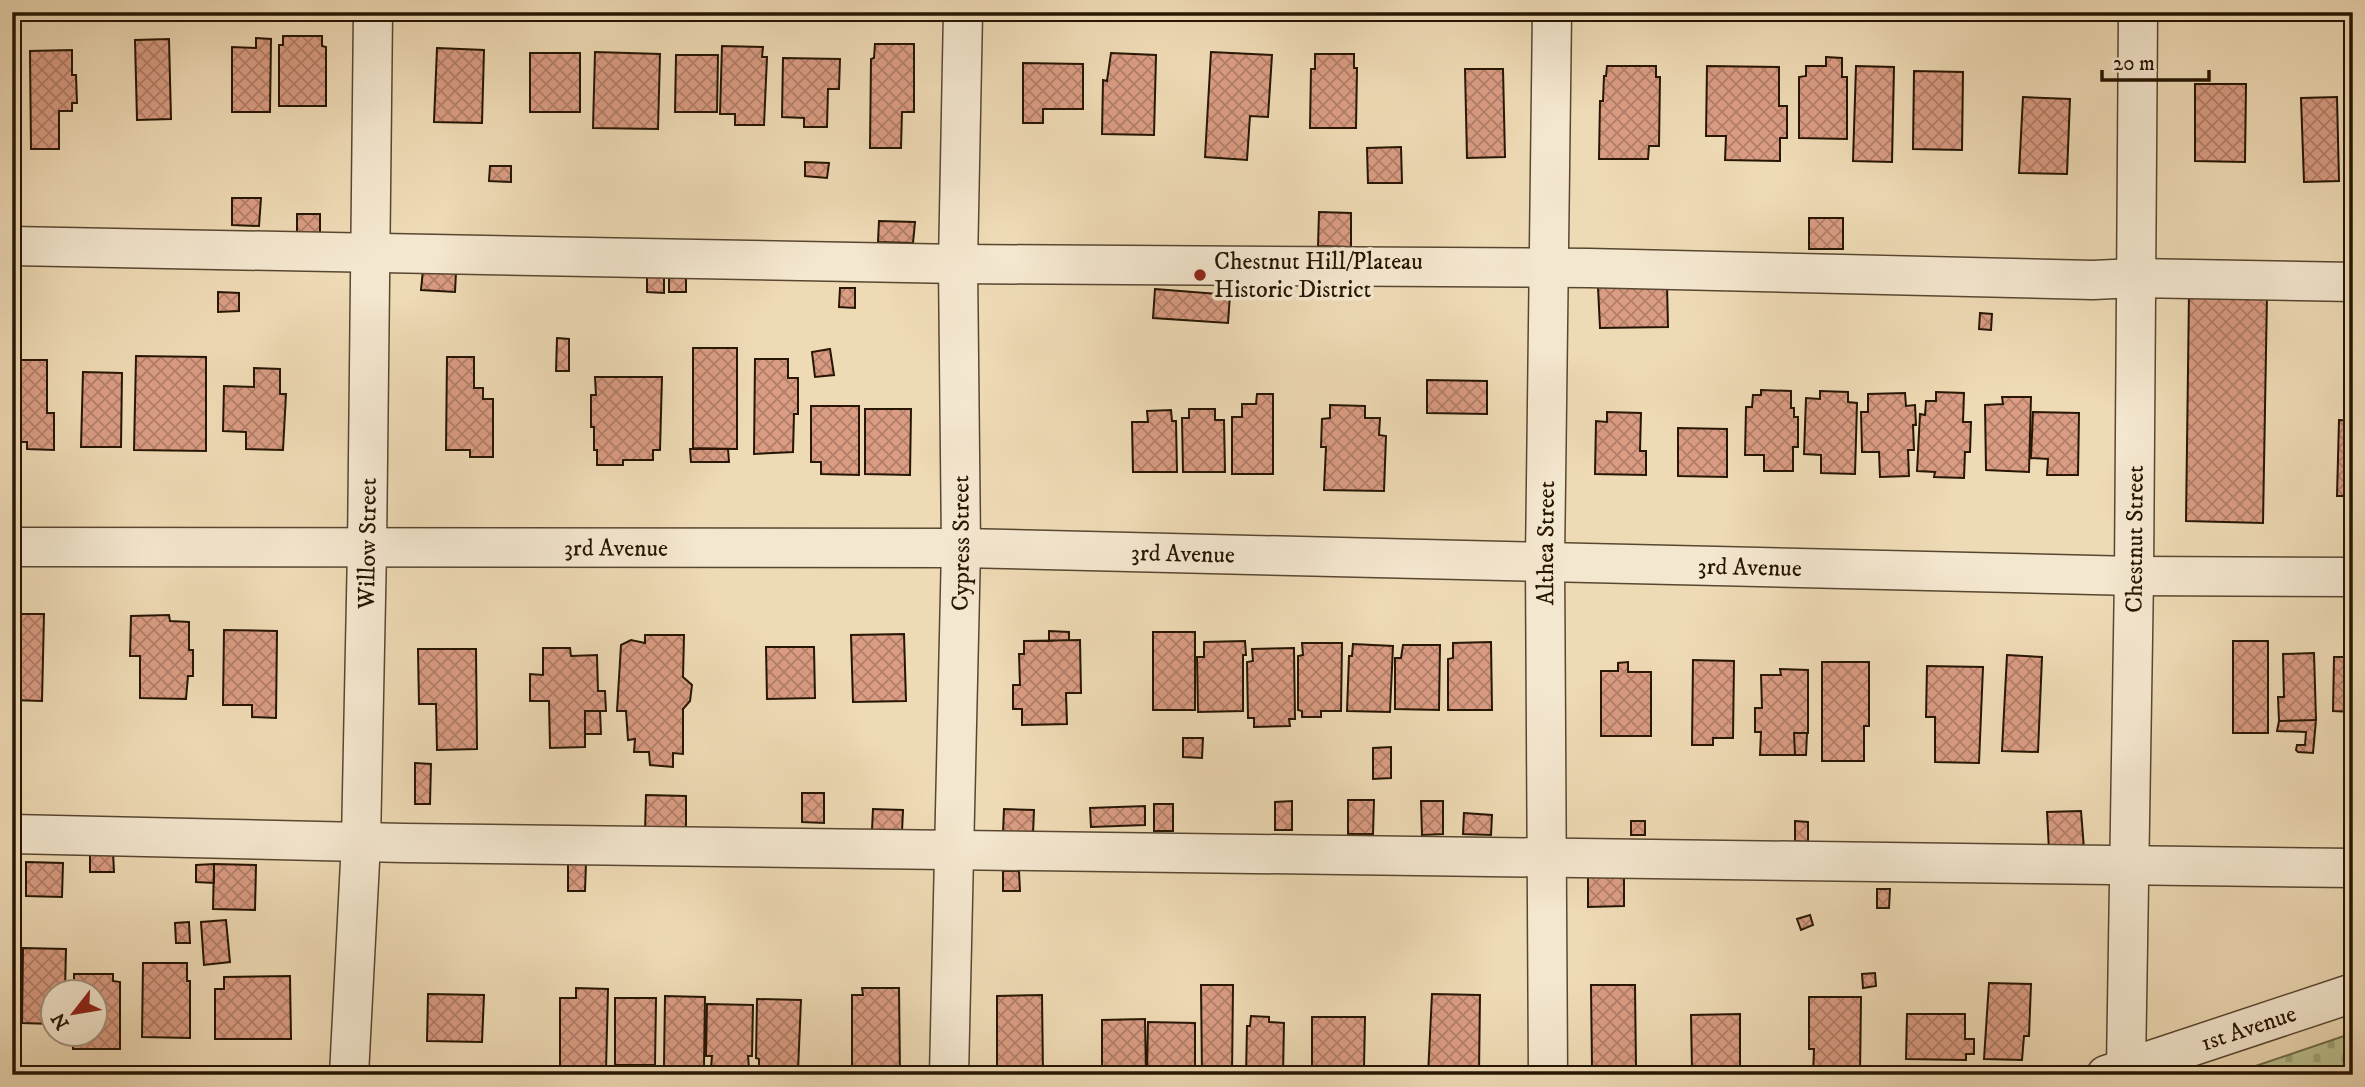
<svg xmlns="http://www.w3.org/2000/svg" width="2365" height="1087" font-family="'IM FELL DW Pica',serif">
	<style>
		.cemetery { fill: url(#cemetery-stones); stroke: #706b48; stroke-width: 2 }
		.building { fill: url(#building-cross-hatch); stroke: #261603; stroke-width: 2 }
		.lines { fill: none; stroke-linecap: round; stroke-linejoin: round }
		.minor-casing { stroke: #584730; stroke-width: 41 }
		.minor { stroke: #f4e7cf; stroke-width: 38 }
		.poi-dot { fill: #8f2418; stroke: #f4e7cf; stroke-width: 2.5 }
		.labels { text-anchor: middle; stroke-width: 7; stroke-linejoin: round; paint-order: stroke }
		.poi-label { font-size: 24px; fill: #261603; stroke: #f4e7cf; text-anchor: start }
		.street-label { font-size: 24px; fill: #261603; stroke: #f4e7cf }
	</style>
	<defs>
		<pattern id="cemetery-stones" width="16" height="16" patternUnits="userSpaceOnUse" patternTransform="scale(1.75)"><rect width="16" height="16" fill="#b9c08d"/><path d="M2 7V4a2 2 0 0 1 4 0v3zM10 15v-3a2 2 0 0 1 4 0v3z" fill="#9fa478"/></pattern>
		<pattern id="building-cross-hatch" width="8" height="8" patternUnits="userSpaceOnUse" patternTransform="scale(1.75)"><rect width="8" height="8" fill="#da9c83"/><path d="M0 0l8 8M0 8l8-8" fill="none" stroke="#b17e69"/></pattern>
	</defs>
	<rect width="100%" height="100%" fill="#eedab5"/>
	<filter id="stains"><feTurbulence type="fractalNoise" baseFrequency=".00286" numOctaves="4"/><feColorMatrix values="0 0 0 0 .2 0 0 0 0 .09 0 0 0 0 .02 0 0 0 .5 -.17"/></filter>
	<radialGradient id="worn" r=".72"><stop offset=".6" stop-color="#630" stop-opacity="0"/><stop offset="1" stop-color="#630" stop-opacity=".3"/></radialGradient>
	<!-- cemetery -->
	<path class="cemetery" d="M2353,1033v42h-124z"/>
	<!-- building -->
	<path class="building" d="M283,36h39v10l4,1v59h-47v-61h4z
		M256,38l15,1 -1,73h-38v-65l24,1z
		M169,39l2,80 -34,1 -2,-80z
		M875,44h39v68h-12l-1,36h-31l1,-89 3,-1z
		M722,46l41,1 -1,10h5l-3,68h-29v-11h-15z
		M437,48l47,2 -2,73 -48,-1z
		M72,50v25h4l1,28h-5v8h-13v38h-28l-1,-98z
		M595,52l65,2 -2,75 -65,-1z
		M1211,52l61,3 -4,62 -18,-1 -3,44 -42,-3z
		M530,53h50v59h-50z
		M1111,53l45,2 -2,80 -52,-1 1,-54 4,1z
		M1315,54h39v14h3l-1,60h-46l1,-59h4z
		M676,55h42l-1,57h-42z
		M1826,57l16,1v19h5v62l-48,-1v-61l7,-1v-10h20z
		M783,58l57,1 -1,30h-11l-1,38h-23v-9l-22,-1z
		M1023,63l60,1v45h-40v14h-20z
		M1607,66h49v11h4l-1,69h-10l-1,13h-49l1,-58h3l1,-25h2z
		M1707,66l72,1v39h8v32h-7v23l-55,-1 1,-24h-20z
		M1856,66l38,1 -2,95 -39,-1z
		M1465,69h38l2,88 -38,1z
		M1914,71l49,1 -1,78 -49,-1z
		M2195,84h51l-1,78 -50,-1z
		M2023,97l47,2 -3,75 -48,-1z
		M2337,97l2,84 -35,1 -3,-84z
		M1401,147l1,36h-34l-1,-35z
		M805,162l24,1 -2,15 -22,-2z
		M490,166h21v16l-22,-1z
		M232,198h29l-2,28 -27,-1z
		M1319,212l32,1v34l-33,-1z
		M297,214h23v20l-23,-1z
		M1809,218h34v31h-34z
		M879,221l36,1 -2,21 -35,-1z
		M423,270l33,2 -1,20 -34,-2z
		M669,272h17v20h-17z
		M647,276h17v17l-17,-1z
		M1667,285l1,42 -68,1 -2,-41z
		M840,288h15v20l-16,-1z
		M1155,289l75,6 -2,28 -75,-5z
		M218,292l21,1v18l-21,1z
		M2189,293l78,1 -4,229 -77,-2z
		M1980,313l12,1 -1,16 -12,-1z
		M557,338l12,1v32h-13z
		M693,348h44v101l-44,-1z
		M830,349l4,26 -19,2 -3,-25z
		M136,356l70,1v94l-72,-1z
		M447,357h27v31h9v11h10v58h-23v-7h-24z
		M755,359h33v19h10v36h-4l-1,38 -39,2z
		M12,360h35v53h7v37l-27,-1v-7h-15z
		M254,368l26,1v25h6l-3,56 -37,-1v-17l-23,-1 1,-45 30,1z
		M83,372l39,1 -1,74h-40z
		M595,377h67l-2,73h-7v10h-30v5h-26v-15h-3v-23h-3v-32h5z
		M1427,380l60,1v33l-60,-1z
		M1761,390l30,1v17h3v9h4v30h-5v24h-29v-16h-19l1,-48h6l1,-12h8z
		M1820,391l28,1v10l9,1 -2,71 -34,-1v-18l-17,-1 2,-56 14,1z
		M1936,392l28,1 -1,29h8l-1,30h-5l-1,26 -30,-1 1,-5 -18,-1 3,-57 5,1 1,-14h10z
		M1905,393l1,13 9,-1 1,20h-3l1,25h-6l1,26 -29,1 -1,-25h-17l-1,-40h7v-18z
		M1257,394h16v80h-41v-57h10v-13h14z
		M2002,397h29l-2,75 -43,-2 -1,-65 18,-1z
		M1330,405l35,1v12h15l-1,17 7,1 -2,55 -60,-1 2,-43h-5l1,-28 8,-1z
		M811,406h48v69l-38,-1v-12h-10z
		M865,409h46l-1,66 -45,-1z
		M1189,409h26v11h9l1,52h-42l-1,-54h7z
		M1171,410l1,11h4l1,51h-44l-1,-50h16l-1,-11z
		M1607,412l34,1 -1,38h6v24l-51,-1 1,-53 11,1z
		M2033,412l46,1 -1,62h-31l1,-16 -17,-1z
		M2339,420l14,1v75h-16z
		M1678,428l49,1v48l-49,-1z
		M690,449h38l1,13h-38z
		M12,610h8v4h24l-2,87 -30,-1z
		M169,615l1,6 19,1v28h4v26h-5l-2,23 -46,-1v-42h-10l1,-40z
		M224,630l53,1 -1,87 -24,-1v-12h-29z
		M1049,631l20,1v8l-20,1z
		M1153,632h42v78h-42z
		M904,634l2,67 -53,1 -2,-67z
		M645,635h39l-1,42 9,8 -2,16 -7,8v45l-10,-1v14l-23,-2 -1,-13h-15l1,-13 -7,1 -2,-29h-9l4,-66 10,-5 14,3z
		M1080,640l1,53h-15l1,31 -45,1v-16h-9v-24h7l-1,-31h5v-13z
		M1245,641l1,14h-3v56l-45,1 -1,-55h7v-15z
		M2233,641h35v92h-35z
		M1491,642l1,68h-44v-51l5,-1v-15z
		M1302,643h40l-1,68h-20v6h-19v-6l-4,-1v-54l5,-1z
		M1353,644l40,2 -3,66 -43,-1 2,-55h3z
		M1403,645h37l-1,65 -44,-1v-51h6z
		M766,647h48l1,51 -48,1z
		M543,648h27l1,8 26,-1 1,36h7l1,20h-21v36l-35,1 -1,-47h-19v-27l13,1z
		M1294,648l1,71h-6l1,7 -36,1v-9h-6l-1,-56 6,-1 -1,-12z
		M418,649h58l1,100 -40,1 -1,-46h-17z
		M2314,653l2,67 -37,1 -1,-24h6l-1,-43z
		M2007,655l35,2 -4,95 -36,-1z
		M2334,657h19v55l-20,-1z
		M1693,660l41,1 -1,77h-20v7h-21z
		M1628,662v10h23v64h-50v-65h17v-8z
		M1822,662h47v64h-5v35h-42z
		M1927,666l56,1 -4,96 -44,-1v-45h-9z
		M1780,669l28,1v63h-14l1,22h-35l1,-23h-6v-24h7l-1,-33h20z
		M585,711h15l1,23h-16z
		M2316,720l-3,33 -15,-1 -2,-2 1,-5h8l1,-13 -29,-1 2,-10z
		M1794,733h13l-1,22h-11z
		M1183,738h20l-1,20 -19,-1z
		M1391,747v31l-18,1v-31z
		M415,763l16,1 -1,40h-15z
		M802,793h22v30l-22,-1z
		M646,795l40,1v36l-41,-1z
		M1348,800h26l-1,34h-25z
		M1292,801v29h-17v-28z
		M1421,801h22v33l-21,1z
		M1154,804h19v27h-19z
		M1145,806v19l-54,2 -1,-19z
		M873,809l30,1 -1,22 -30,-2z
		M1004,809l30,1 -1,24 -30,-1z
		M2081,811l3,38 -35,1 -2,-38z
		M1464,813l28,2 -1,20 -28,-1z
		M1631,821h14v14h-14z
		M1795,821l13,1v20l-13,-1z
		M113,852l1,20h-24v-19z
		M26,862l37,1 -1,34 -36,-1z
		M568,863h18l-1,28h-17z
		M214,864l42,1 -1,45 -42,-1z
		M214,864v19l-18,-1v-17z
		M1003,871h16l1,20h-17z
		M1588,871h36v35l-36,1z
		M1877,889h13l-1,19h-12z
		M1810,915l3,10 -12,5 -4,-11z
		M226,920l4,42 -26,3 -3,-43z
		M189,922l1,21h-14l-1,-20z
		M12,948h6l-2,75h-4z
		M23,948l43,1 -1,43h-13v32l-30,-1z
		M143,963h44v18h3v57l-48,-1z
		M1875,973l1,13 -13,2 -1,-14z
		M74,974h39v7l7,1v67h-47v-15h21v-42h-20z
		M290,976l1,63h-76v-50h9v-12z
		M1989,983l42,1 -2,52h-5l-2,24 -38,-1z
		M1201,985h32l-1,90h-30z
		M1591,985h44l1,83h-44z
		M576,988l32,1 -2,81 -46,-1v-71h16z
		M862,988h37l1,87h-48v-80h11z
		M428,994l56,1 -2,47 -55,-1z
		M1432,994l48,1 -1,79 -51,1z
		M1042,995l1,80h-46v-79z
		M665,996l40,1 -1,69h-40z
		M1809,997h52l-1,78h-47l1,-26h-5z
		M615,998h41l-1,67h-40z
		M757,999l44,1 -3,71 -39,-1v-11l-3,-1z
		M707,1004l46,1 -1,51h-4l1,12 -38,-1 1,-11h-6z
		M1740,1014v61h-42v-4h-6l-1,-56z
		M1907,1014h58v25h9v15h-8v6l-60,-1z
		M1251,1016l18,1v5l15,1 -1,52h-37l1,-49h3z
		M1312,1017h53l-1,50 -52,-1z
		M1145,1019l1,56h-44v-55z
		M1148,1022l47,1v52h-48z"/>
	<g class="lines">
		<!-- minor casing -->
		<g class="minor-casing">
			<g id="minor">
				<path d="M12,246l946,18 631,4 504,12 42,-2 218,4"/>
				<path id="s1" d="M12,547l949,1 1173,28 219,1"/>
				<path d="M12,834l392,9 1949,25"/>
				<path id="s2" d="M2126,1067l8,-491 4,-564"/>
				<path id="s3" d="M349,1075l12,-233 6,-293 6,-537"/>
				<path id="s4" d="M949,1075l12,-527 -3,-284 5,-252"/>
				<path id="s5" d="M1548,1075l-3,-514 7,-549"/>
				<path id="s6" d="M2106,1075l247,-82"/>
			</g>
		</g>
		<!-- minor -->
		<use href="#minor" class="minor"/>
	</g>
	<!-- markers -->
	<circle class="poi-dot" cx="1200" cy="275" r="7"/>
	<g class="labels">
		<!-- poi labels -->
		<g class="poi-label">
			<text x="1214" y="269">Chestnut Hill/Plateau<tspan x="1214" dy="28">Historic District</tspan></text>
		</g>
		<!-- street labels -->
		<g class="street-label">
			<text dy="8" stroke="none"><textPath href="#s2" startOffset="528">Chestnut Street</textPath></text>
			<text dy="8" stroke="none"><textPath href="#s5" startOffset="532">Althea Street</textPath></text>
			<text dy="8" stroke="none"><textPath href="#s3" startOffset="532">Willow Street</textPath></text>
			<text dy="8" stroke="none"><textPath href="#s4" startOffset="532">Cypress Street</textPath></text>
			<text dy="8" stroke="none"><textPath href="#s1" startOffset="604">3rd Avenue</textPath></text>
			<text dy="8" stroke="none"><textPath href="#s1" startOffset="1171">3rd Avenue</textPath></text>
			<text dy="8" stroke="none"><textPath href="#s1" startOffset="1738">3rd Avenue</textPath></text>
			<text dy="8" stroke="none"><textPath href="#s6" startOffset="150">1st Avenue</textPath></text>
		</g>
	</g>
	<!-- margin -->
	<rect width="2365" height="1087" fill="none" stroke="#eedab5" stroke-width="42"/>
	<rect x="14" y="14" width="2337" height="1059" fill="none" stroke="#261603" stroke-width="3.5"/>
	<rect x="21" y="21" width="2323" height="1045" fill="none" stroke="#261603" stroke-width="2"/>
	<!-- north arrow -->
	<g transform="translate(74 1013) rotate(239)"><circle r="33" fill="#f4e7cf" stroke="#a2937d" stroke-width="2"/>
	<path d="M0-5L12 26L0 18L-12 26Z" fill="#8f2418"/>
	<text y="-10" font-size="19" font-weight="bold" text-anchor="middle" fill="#261603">N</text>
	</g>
	<!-- scale -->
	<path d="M2102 70v10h107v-10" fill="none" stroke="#261603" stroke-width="3.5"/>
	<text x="2113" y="70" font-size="21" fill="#261603" stroke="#f4e7cf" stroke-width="5" paint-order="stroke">20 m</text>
	<rect width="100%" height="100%" filter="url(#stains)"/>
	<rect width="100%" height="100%" fill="url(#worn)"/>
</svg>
